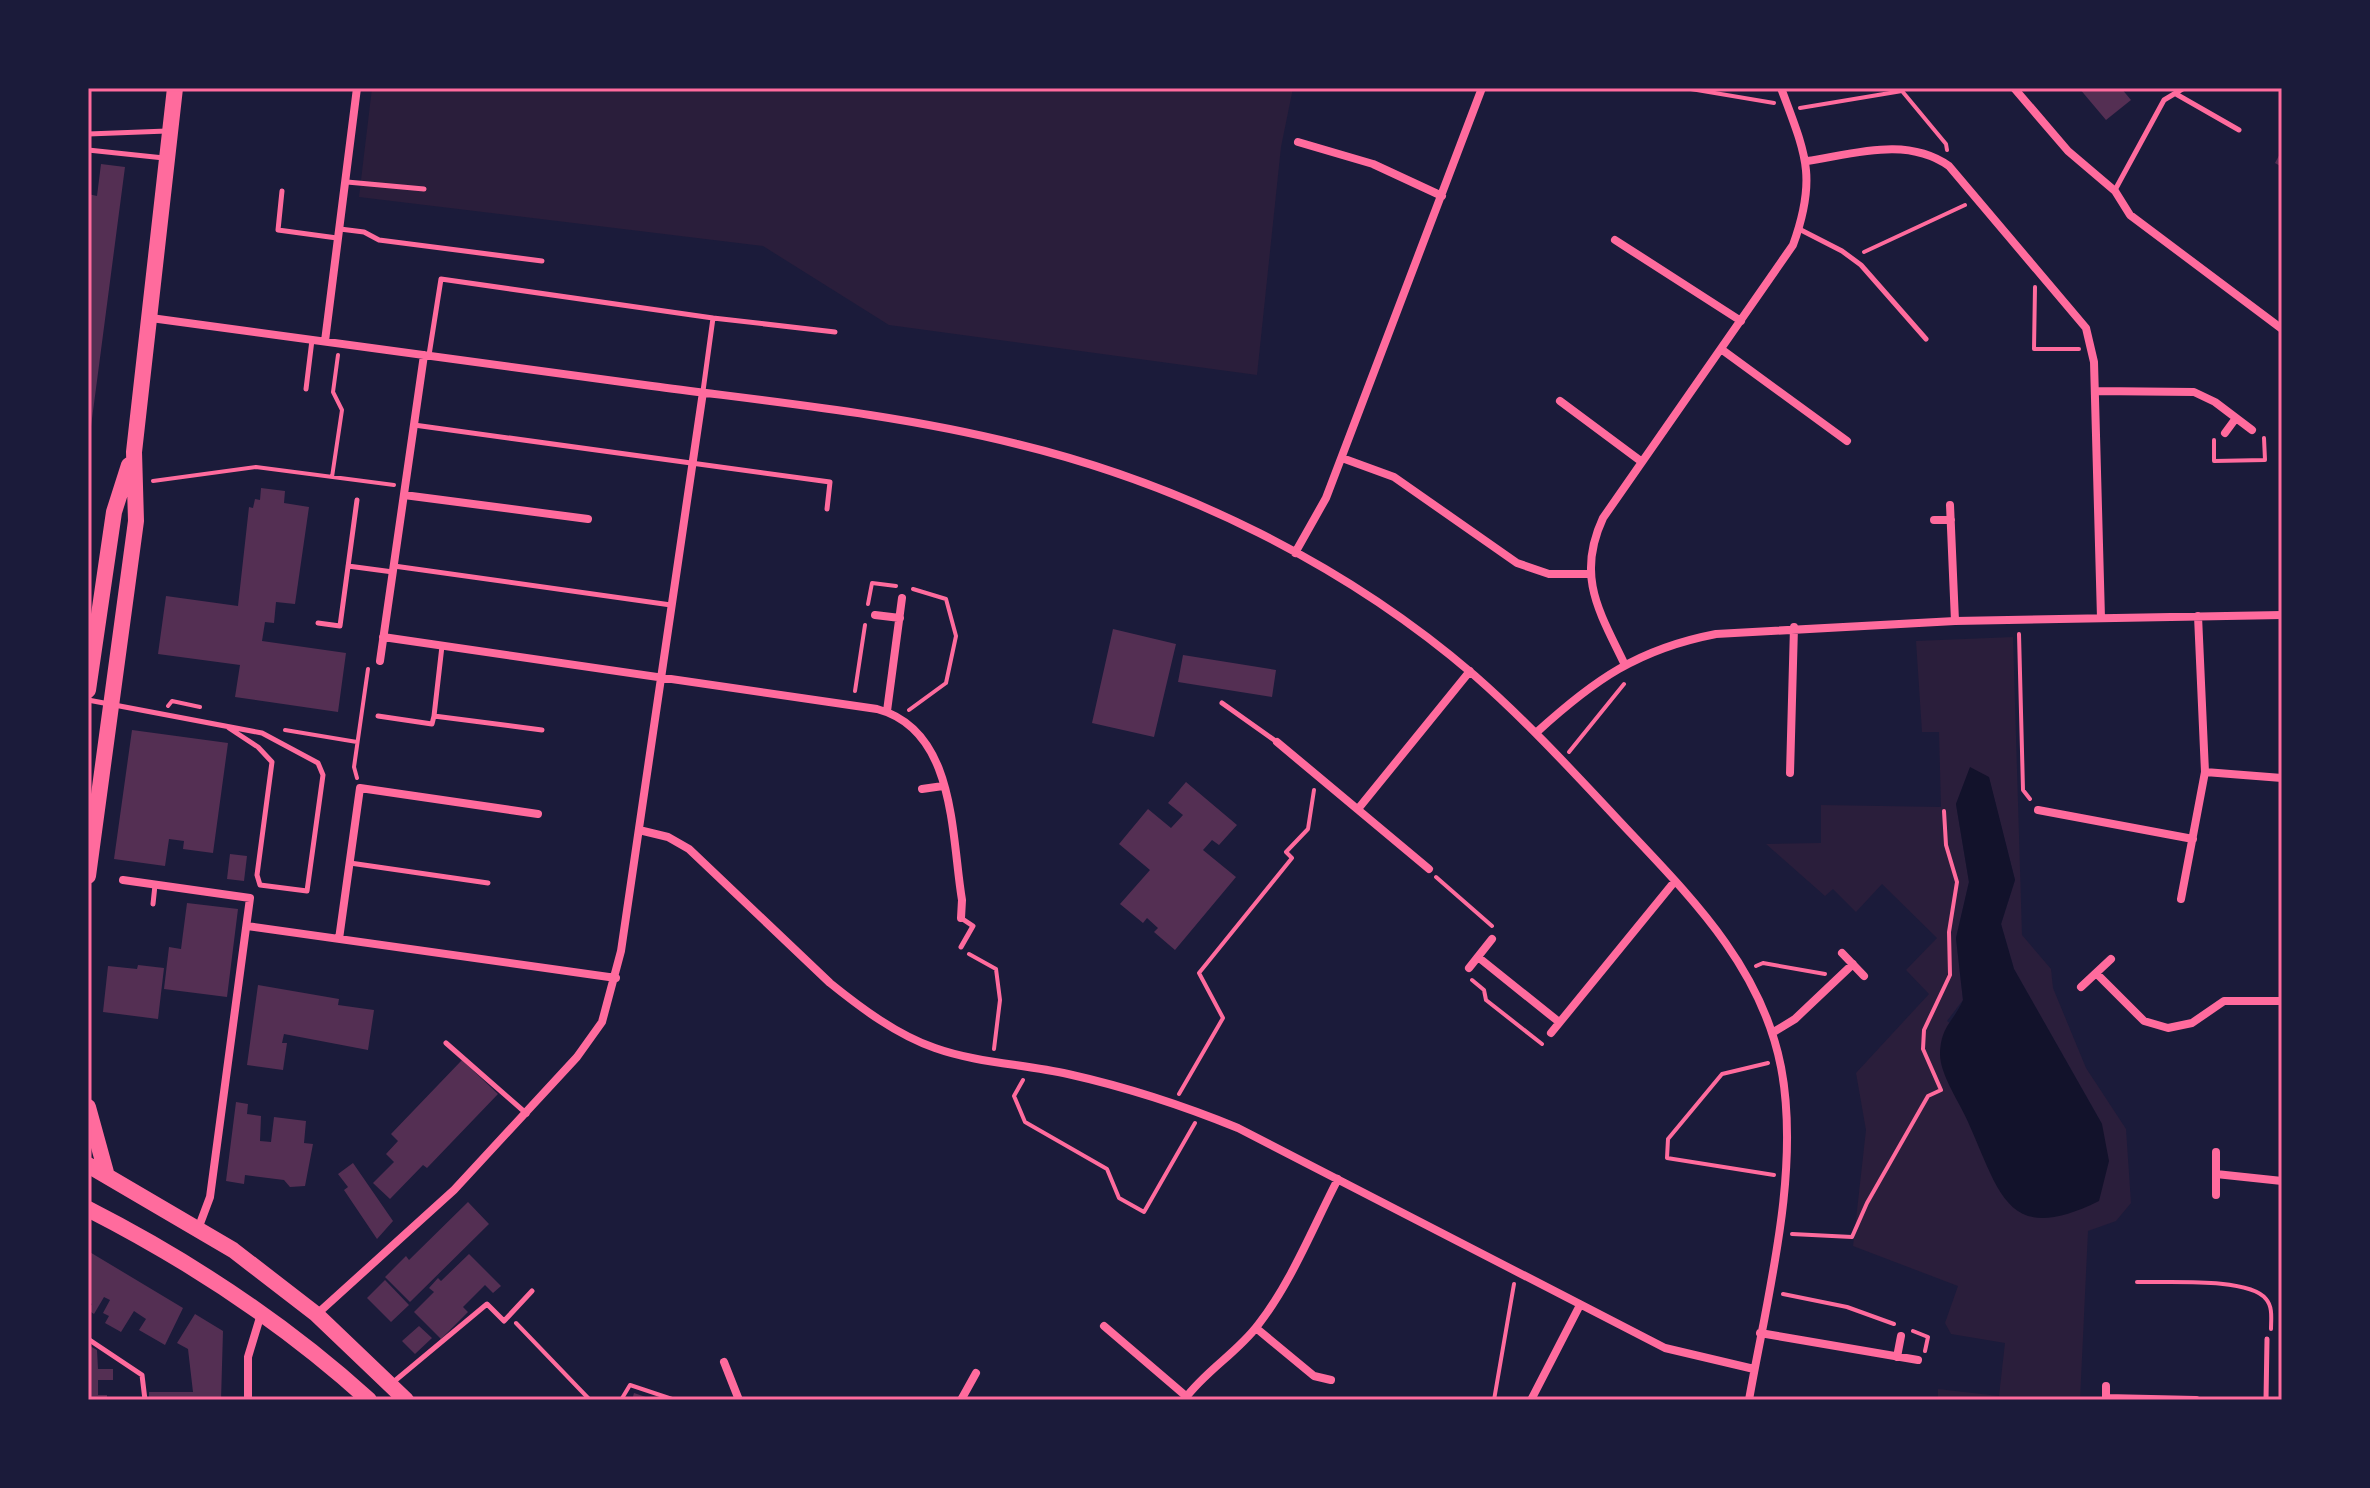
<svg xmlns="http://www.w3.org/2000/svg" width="2370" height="1488" font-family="'Fira Sans',sans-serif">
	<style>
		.green { fill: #2a1e3b; fill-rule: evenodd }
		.water { fill: #12122b }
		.building { fill: #542f53 }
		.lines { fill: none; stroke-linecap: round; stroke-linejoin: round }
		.path { stroke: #ff6b9d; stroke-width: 4 }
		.service { stroke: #ff6b9d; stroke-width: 5 }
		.minor { stroke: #ff6b9d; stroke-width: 8 }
		.primary { stroke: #ff6b9d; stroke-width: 16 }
		.neatline { fill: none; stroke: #ff6b9d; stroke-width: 3 }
	</style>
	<rect width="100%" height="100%" fill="#1b1b3a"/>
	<!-- green -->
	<path class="green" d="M372,88h921l-12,59 -24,228 -368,-50 -126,-79 -404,-49z
		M2013,637l9,298 29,34 2,19 33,80 40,61 5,74 -15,18 -28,10 -8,169h-142v-11l61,7 6,-53 -54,-9 -6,-11 13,-37 -105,-40 13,-116 -10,-57 73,-79 -23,-24 31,-32 -55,-54 -26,28 -23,-23 -8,7 -59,-52 55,-1v-38l120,2 -2,-75h-17l-6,-91zM1970,768l19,10 26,102 -14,44 13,45 88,155 -155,-103 16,-21 -7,-62 13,-56 -13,-78z"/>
	<!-- water -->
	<path class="water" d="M1970,767l19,10 26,103 -14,44 13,45 88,155 7,37 -10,40c-91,45 -98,-5 -131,-79 -8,-19 -28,-47 -28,-68 1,-29 13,-31 23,-54l-7,-62 13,-56 -13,-78z"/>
	<!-- building -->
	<path class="building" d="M2079,88h42l10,12 -25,20z
		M2282,150v17l-7,-4z
		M101,164l24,3 -35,267 -2,-240 9,2z
		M261,488l24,3 -1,12 25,4 -14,97 -19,-2 -2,21 -9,-1 -3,19 84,12 -8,59 -103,-15 5,-32 -82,-11 8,-58 72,10 11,-99 4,1 2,-9 5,1z
		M1113,629l63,15 -22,93 -62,-14z
		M1183,655l93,15 -4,27 -94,-15z
		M132,730l96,13 -15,110 -30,-4 1,-8 -15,-2 -4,27 -51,-7z
		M1186,782l51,43 -18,20 -7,-5 -9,10 33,27 -61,73 -21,-18 4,-4 -11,-10 -4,5 -23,-19 30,-34 -31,-26 29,-35 23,19 12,-13 -15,-12z
		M230,854l17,2 -3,25 -17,-2z
		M187,903l51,6 -11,88 -63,-8 5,-42 12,2z
		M138,965l26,3 -6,51 -55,-7 5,-46 29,3z
		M258,985l81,14 -1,6 36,5 -6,40 -84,-16 -2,9h5l-4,27 -36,-5z
		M462,1060l36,34 -71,74 -4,-3 -33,34 -17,-16 21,-21 -8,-8 12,-13 -7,-7z
		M236,1102l12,2 -1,10 14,2 -1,25 11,1 3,-25 32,4 -2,22 9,1 -8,42 -15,1 -6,-7 -39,-5 -1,9 -18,-3z
		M353,1163l40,58 -16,18 -33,-49 4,-3 -10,-13z
		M468,1202l21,22 -79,78 -25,-25 21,-21 3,4z
		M88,1251l95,57 -18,37 -26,-15 7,-11 -12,-8 -13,21 -16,-9 4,-7 -6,-3 7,-13 -6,-3 -10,17 -6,-4 4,-6 -4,-2z
		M469,1254l32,32 -8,7 -8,-8 -22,22 5,5 -27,27 -27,-27 20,-20 -5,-4 9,-10 3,3z
		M385,1280l24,25 -18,17 -24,-24z
		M195,1314l28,17 -2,69h-72v-8h44l-5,-43 -11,-6z
		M419,1326l13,12 -17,16 -13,-13z
		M88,1345l9,5 1,19h15v11h-15v15h9v5h-19z
		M634,1393l18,6v1h-20z"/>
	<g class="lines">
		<!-- path -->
		<path class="path" d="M1685,88l89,15
			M1800,108l102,-17 44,53 1,6
			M1864,252l101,-47
			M2035,287l-1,62h45
			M2214,440v21l51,-1 -1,-22
			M332,477l10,-67 -9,-18 5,-37
			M153,481l103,-14 138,18
			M868,604l4,-21 24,3
			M2019,634l4,156 7,9
			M855,691l10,-66
			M168,706l4,-5 28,6
			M909,710l37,-27 10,-47 -10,-37 -33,-10
			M285,730l72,12
			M1569,752l55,-68
			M357,778l-3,-11 14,-98
			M1436,877l56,49
			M969,954l27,15 4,31 -6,49
			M1756,966l7,-3 62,11
			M1472,980l12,10 2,10 56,44
			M1768,1063l-46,11 -54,65 -1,19 107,17
			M1023,1080l-9,16 11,26 82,47 12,29 25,14 51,-89
			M1179,1094l44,-76 -24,-45 93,-115 -6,-6 22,-23 6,-39
			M1792,1234l60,3 15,-34 61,-107 13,-6 -18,-41 1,-19 26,-55 -1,-43 8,-50 -11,-37 -2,-34
			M2137,1282c28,1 112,-5 129,17 7,8 5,20 5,30
			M1783,1294l64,13 47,17
			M516,1323l74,77
			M1913,1331l15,6 -3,14
			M621,1400l9,-15 45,15
			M1494,1400l20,-116"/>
		<!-- service -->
		<path class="service" d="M2176,94l63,36
			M88,134l79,-3
			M88,150l76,8
			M347,182l77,7
			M2115,190l49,-90 20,-12
			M282,191l-4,39 59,8
			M340,229l24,3 15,8 163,21
			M1799,229l43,22 19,14 65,74
			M713,318l122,14
			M429,355l12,-76 272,39 -10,73
			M306,389l6,-49
			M414,425l416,57 -3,27
			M348,566l45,6
			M394,566l277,39
			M318,623l22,3 17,-126
			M88,700l174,33 56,30 5,12 -16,116 -47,-6 -3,-10 15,-113 -14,-15 -29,-19
			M1222,703l55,39
			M378,716l54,8 2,-8 108,14
			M434,716l8,-70
			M350,863l138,20
			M153,904l2,-19
			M961,918l12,8 -12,21
			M446,1043l81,71
			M88,1339l54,36 3,25
			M391,1384l96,-80 17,17 28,-30
			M2266,1400l1,-61"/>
		<!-- minor -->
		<path class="minor" d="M2014,88l54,63 47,40 15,24 152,114
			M1298,142l75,22 69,32
			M1807,161c47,-7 100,-25 142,5l137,162 8,34 7,256
			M1615,240l126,81
			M151,318c167,22 334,45 501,68 121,16 245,28 365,58 165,40 328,120 457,231 48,42 91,88 135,135 71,77 151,149 172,257 20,104 -14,230 -32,333
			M325,341l32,-253
			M1721,349l126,92
			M2095,391l99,1 21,10 37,28
			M1560,401l82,61
			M2225,433l11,-15
			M1342,458l52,19 123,86 32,11h41
			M404,495l184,24
			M1950,505l5,116
			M1934,520h17
			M1295,553l31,-55 156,-410
			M875,615l25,3
			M383,637l494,72c79,21 74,125 85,191l-1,18
			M380,661l44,-306
			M1624,663c-25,-52 -48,-87 -21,-145l190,-273c25,-69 12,-92 -12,-157
			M887,711l15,-113
			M1537,732c57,-52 101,-83 179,-98l239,-13 327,-6
			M1277,742l152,127
			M2205,772l77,6
			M1790,773l4,-146
			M922,789l21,-3
			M1358,809l112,-138
			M2038,810l155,29
			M639,830l29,7 21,12 141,134c31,25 67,52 105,65 42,15 89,16 133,26 58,13 114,31 170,54l427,220 89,21
			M123,880l127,18 -40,299 -12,32
			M2181,899l24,-127 -7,-156
			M247,926l369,52
			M339,939l21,-151 178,26
			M1842,953l22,23
			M1478,957l81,65
			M1469,968l23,-29
			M2096,973l48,48 24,7 24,-5 32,-22h58
			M2081,987l30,-28
			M1551,1033l124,-152
			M1772,1033l23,-14 58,-55
			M2216,1152v43
			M2216,1174l66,7
			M317,1314l137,-124 123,-133 25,-35 19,-71 82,-559
			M1104,1326l83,71
			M1256,1328l58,48 17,4
			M1760,1333l158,27
			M1897,1357l4,-21
			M724,1362l15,38
			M2106,1398l90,2
			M248,1400v-43l13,-43
			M961,1400l15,-27
			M1184,1400c21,-29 53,-47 74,-75 33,-42 55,-98 80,-146
			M1531,1400l49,-95
			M2106,1400v-14"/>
		<!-- primary -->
		<path class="primary" d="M88,690l26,-178 15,-47
			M88,876l48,-355 -2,-69 41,-364
			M88,1107l19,69
			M88,1165l145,85 83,64 90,86
			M88,1209c102,52 196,114 281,191"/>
	</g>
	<!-- border -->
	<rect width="2370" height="1488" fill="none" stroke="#1b1b3a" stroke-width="180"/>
	<rect x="90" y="90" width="2190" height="1308" class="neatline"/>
</svg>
